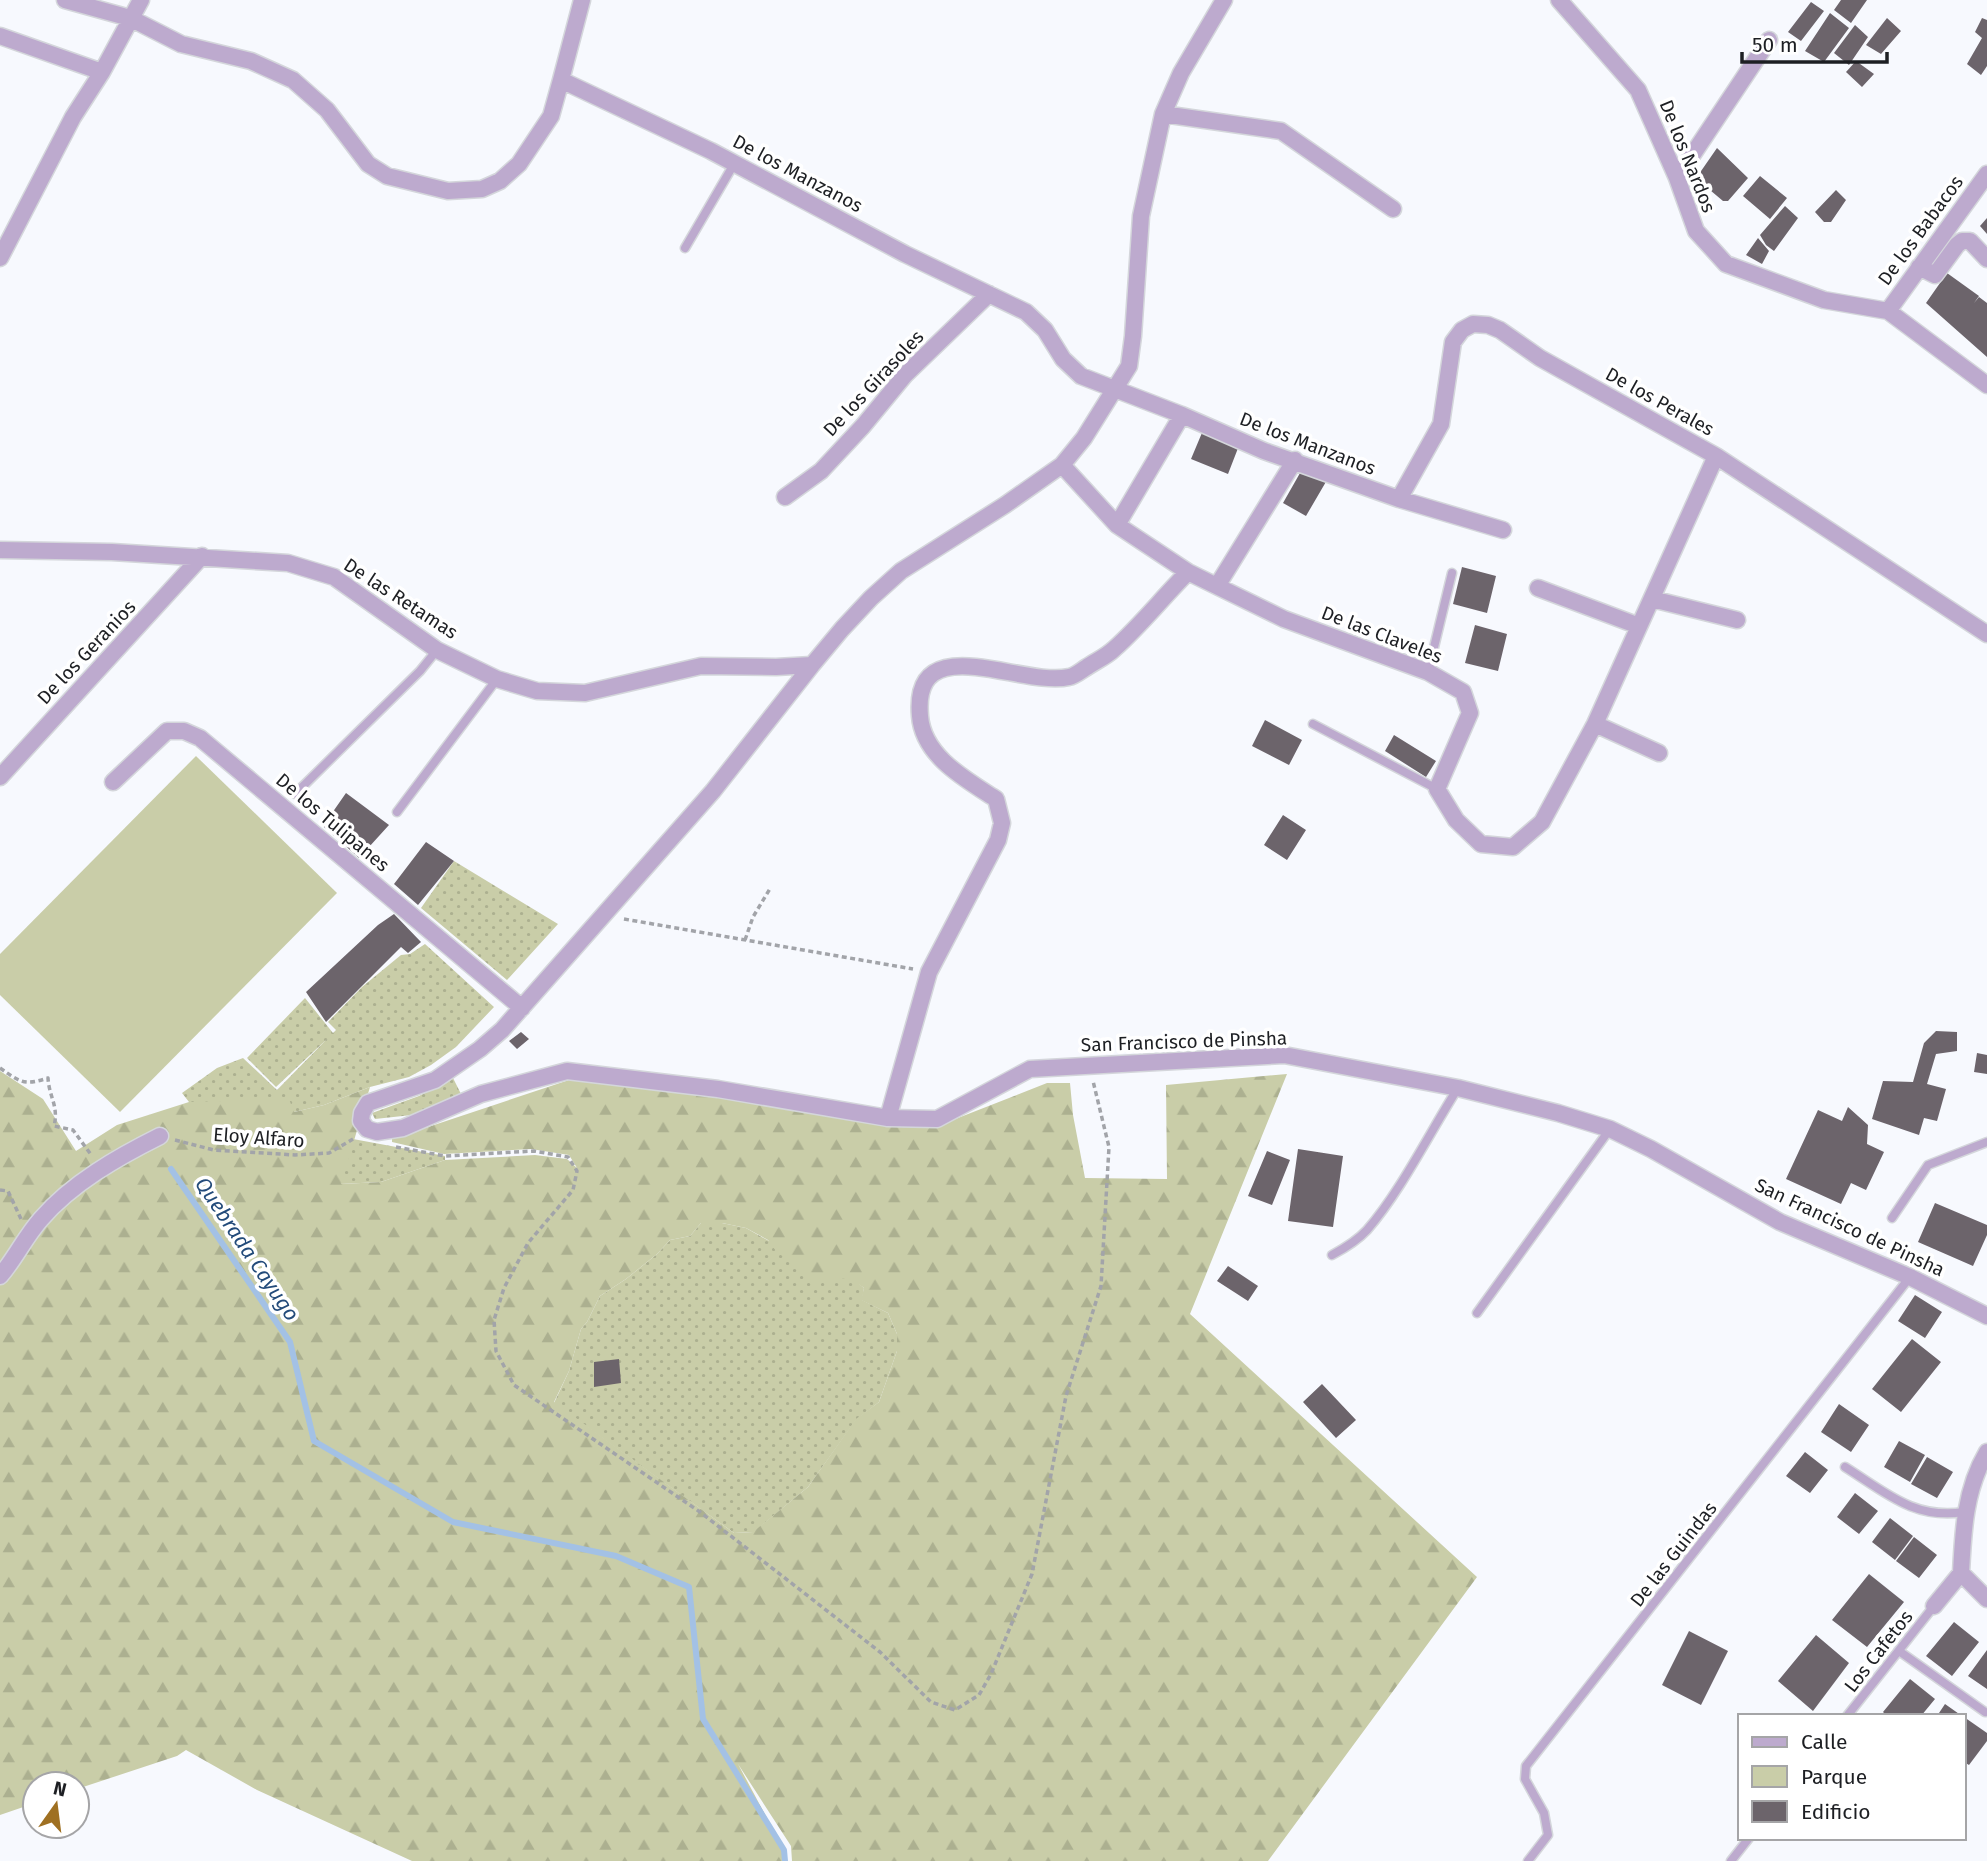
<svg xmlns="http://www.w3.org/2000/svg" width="1987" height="1861" font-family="'Fira Sans',sans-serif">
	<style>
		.green { fill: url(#green-dots) }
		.forest { fill: url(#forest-firs); fill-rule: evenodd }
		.pitch { fill: #c9cda8 }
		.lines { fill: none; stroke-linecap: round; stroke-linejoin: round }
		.stream { stroke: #a3c1e5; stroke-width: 6 }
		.building { fill: #6c646b }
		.lane-casing { stroke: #d4d6db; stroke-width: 11 }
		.street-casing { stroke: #d4d6db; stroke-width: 19 }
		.path { stroke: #a2a4a9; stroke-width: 3.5; stroke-dasharray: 5 3.5; stroke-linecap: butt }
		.lane { stroke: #bdaace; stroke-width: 8 }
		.street { stroke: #bdaace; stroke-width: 16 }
		.labels { text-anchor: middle; stroke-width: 7; stroke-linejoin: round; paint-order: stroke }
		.street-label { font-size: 19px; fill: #1d1f23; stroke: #fff }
		.water-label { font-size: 21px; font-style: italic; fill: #234b7a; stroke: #fff }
	</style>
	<defs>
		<pattern id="green-dots" width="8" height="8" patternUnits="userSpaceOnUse" patternTransform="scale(1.75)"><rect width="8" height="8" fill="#c9cda8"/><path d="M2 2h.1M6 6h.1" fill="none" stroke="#acb090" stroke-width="1.8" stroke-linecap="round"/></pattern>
		<pattern id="forest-firs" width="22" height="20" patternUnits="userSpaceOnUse" patternTransform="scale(1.75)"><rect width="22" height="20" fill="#c9cda8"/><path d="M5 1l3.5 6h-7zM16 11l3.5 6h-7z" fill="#acb090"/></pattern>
	</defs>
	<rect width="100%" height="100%" fill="#f7f9fe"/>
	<!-- green -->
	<path class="green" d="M454,861l104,63 -51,56 -86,-72z
		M425,944l69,63 -38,40 -25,18 -22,12 -39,10 -46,18 -30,7 -47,-10h-58l-7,-9 35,-25 26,-10 34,32 50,-51 -51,48 -29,-29 58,-60 28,35 3,-3 -8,-8 34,-35 39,-32 9,-1z
		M453,1078l10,20 -42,16 -46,5 -3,-6 47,-17z
		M353,1139l92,17v4l-64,22 -41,2z
		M701,1223h21l24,5 87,49 19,1 12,10 -2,12 26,13 9,21v17l-18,51 -23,18 -48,67 -54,45 -20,1 -180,-130 15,-32 12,-42 6,-7 13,-26 26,-17 31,-25 13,-14 20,-4z"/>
	<!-- forest -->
	<path class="forest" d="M0,1071l43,28 33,52 41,-26 72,-23 100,-3 5,13 30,-7 46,-18 -29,97 40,-2 64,-22 90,-5 32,4 10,9 -8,-13 -38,-6 -87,5 -52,-12v-3l177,-59 102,11 269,34 107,-42h23l3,32 12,63 82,1 -1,-94 121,-11 -97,240 287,263 -209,284h-476l-1,-15 -53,-82 46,86 2,11h-374l-155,-71 -71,-40 -9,6 -100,33v-5h-42v19l-35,12zM701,1223h21l24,5 22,12 8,11 43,33c18,-8 30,-8 45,4l-3,12 27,13 9,21v17l-18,51 -23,17 -48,68 -55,45 -19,1 -180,-131 15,-31 12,-42 6,-7 13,-26 26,-17 31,-25 13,-14 20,-4z"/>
	<!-- pitch -->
	<path class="pitch" d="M196,756l141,137 -217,219 -120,-117v-41z"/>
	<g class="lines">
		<!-- stream -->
		<path class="stream" d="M171,1169l119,173 24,99 139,81 163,34 73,31 14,132 81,131 1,11"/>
	</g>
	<!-- building -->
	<path class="building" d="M1841,0h26l-16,23 -17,-13z
		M1811,2l13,9 -23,30 -13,-9z
		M1830,13l19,15 -25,34 -19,-11z
		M1887,18l14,13 -20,23 -15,-9z
		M1982,18l5,2v46l-6,9 -14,-11 15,-26 -7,-6z
		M1855,25l13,12 -19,28 -15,-12z
		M1856,61l18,13 -12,13 -16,-15z
		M1717,148l31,30 -20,23h-5l-19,-16 -5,-11z
		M1760,176l27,22 -17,21 -27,-23z
		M1836,190l10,10 -15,22h-7l-9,-10z
		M1785,206l13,12 -24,33 -8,-6 -6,-10z
		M1987,218v16l-7,-8z
		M1758,238l11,13 -7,13 -16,-9z
		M1947,273l32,23 -5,7 5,-6 8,6v54l-61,-54z
		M1204,428l36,15 -12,31 -37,-15z
		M1304,466l23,14 -21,36 -23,-13z
		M1462,567l34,9 -9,37 -34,-9z
		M1475,625l32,9 -9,37 -33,-8z
		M1265,720l37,20 -13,25 -37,-19z
		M1394,735l42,26 -10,16 -41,-26z
		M346,793l43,32 -30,33 -36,-32z
		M1283,815l23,15 -19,30 -23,-15z
		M426,842l28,19 -36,44 -24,-21z
		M394,914l27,28 -13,11 -7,-6 -75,75 -20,-30 72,-67z
		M1936,1031l21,1v19l-21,3 -9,30 19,5 -9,32 -13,-3 -5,17 -47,-16 11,-38 30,1 11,-39z
		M521,1032l8,7 -12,10 -8,-8z
		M1977,1053l10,2v19l-13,-2z
		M1848,1107l20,18 -1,19 17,8 -18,38 -15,-7 -10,21 -55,-25 32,-69 24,11z
		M1298,1149l45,7 -10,71 -45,-6z
		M1267,1151l23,9 -18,45 -24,-9z
		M1935,1203l52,22v10l-14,31 -55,-24z
		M1228,1266l30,20 -10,15 -31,-20z
		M1915,1295l27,17 -17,26 -27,-17z
		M1912,1339l29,23 -40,50 -29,-23z
		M619,1359l2,24 -27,4v-25z
		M1322,1384l34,36 -20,18 -33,-36z
		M1839,1404l30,21 -18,27 -30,-20z
		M1899,1441l26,14 -15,27 -26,-15z
		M1805,1452l23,18 -18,23 -24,-17z
		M1927,1457l26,15 -16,26 -26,-14z
		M1855,1493l23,18 -19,23 -22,-17z
		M1890,1518l23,18 -18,24 -23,-18z
		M1914,1537l23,18 -18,23 -23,-17z
		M1869,1574l35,28 -37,45 -35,-27z
		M1954,1622l25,20 -27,34 -26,-20z
		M1689,1631l39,20 -27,54 -39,-20z
		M1816,1635l33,28 -36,48 -35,-30z
		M1987,1650v39l-19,-13z
		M1910,1679l25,20 -14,17h-34l-4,-4z
		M1945,1704l17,12h-25z
		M1964,1717l23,16v8l-18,24 -5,-3z"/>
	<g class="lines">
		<!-- lane casing -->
		<g class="lane-casing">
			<path id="lane" d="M685,248l49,-84
				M1428,672l24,-99
				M1313,724l124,65
				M295,794l125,-123 17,-21
				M397,812l100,-133
				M1892,1218l36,-53 59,-23
				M1332,1255c13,-7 25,-14 35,-25 34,-39 63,-98 91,-142
				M1477,1313l133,-184
				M1845,1467c40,25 69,53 119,45
				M1899,1651l86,61
				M1847,1716l87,-110
				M1528,1861l20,-26 -4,-22 -19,-34 1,-13 384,-489
				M1731,1861l18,-23"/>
		</g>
		<!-- street casing -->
		<g class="street-casing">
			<path id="street" d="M65,0l65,18 51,26 70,17 42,19 34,30 41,54 19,12 61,15 34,-2 18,-8 19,-17 32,-48 10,-36 150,71 194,103 121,58 19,18 18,29 18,17 101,39 82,36 135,48 104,31
				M1224,0l-43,73 -18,41 -22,102 -8,120 -4,30 -45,72 -22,27 -57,40 -104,66 -30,27 -29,31 -30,36 -99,126 -211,239 -22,19 -45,31 -67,23 -6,10 -1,8 6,8 10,3 26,-4 78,-34 86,-23 151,18 170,29 49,1 93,-50 254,-14 174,33 100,25 52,16 41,20 129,73 130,55 77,39
				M1559,0l79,90 39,88 19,53 30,33 98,36 64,11 99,74
				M0,36l102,36
				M561,80l21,-80
				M1163,114l118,17 112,78
				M1677,178l92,-138
				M0,258l73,-141 29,-45 39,-72
				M1919,267l16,8 22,-30 5,-4h8l17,18
				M1888,311l99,-137
				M1062,465l55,60 71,47 96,47 144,53 35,20 7,21 -33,76 19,31 25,24 32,3 29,-25 53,-98 121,-268
				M785,497l36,-26 42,-45 42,-51 84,-81
				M1399,499l42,-75 12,-82 9,-12 11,-6 15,1 12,5 40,28 176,98 271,178
				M1117,525l65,-110
				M0,550l112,2 176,11 46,14 103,73 60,29 40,12 48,2 116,-27 75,1 36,-2
				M1217,586l78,-126
				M1538,588l101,38
				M1652,599l85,21
				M1595,724l64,29
				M0,777l202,-221
				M113,782l54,-51h17l16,7 322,270
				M888,1118l41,-146 69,-132 4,-17 -6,-24c-31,-20 -73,-43 -76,-83 -8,-90 102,-28 149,-39 6,-1 13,-7 18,-10 9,-6 20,-11 27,-18 26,-23 49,-52 74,-77
				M0,1276c15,-17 25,-39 41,-57 31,-36 77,-62 119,-83
				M1987,1452c-22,37 -24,79 -26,121l26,26
				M1934,1606l27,-33"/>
		</g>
		<!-- path -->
		<path class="path" d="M624,919l289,50
			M745,940l8,-23 18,-30
			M0,1068c20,14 24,18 48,10 1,19 11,28 6,48l19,4 19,26
			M175,1140l39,10 81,5 34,-2 24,-14
			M396,1147l49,9 89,-5 34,6 9,14 -4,19 -45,53 -24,45 -10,32 2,31 18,34 186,127 180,140 51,50 24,8 24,-15 12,-21 41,-100 34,-178 35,-110 8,-139 -16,-66
			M0,1190l8,1 13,28"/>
		<!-- lane -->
		<use href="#lane" class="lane"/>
		<!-- street -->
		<use href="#street" class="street"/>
	</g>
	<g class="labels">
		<!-- street labels -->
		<g class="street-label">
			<text transform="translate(1688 156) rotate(68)" y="7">De los Nardos</text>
			<text transform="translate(798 173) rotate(28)" y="7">De los Manzanos</text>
			<text transform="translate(1920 230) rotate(-54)" y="7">De los Babacos</text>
			<text transform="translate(873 383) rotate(-47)" y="7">De los Girasoles</text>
			<text transform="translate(1660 401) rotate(29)" y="7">De los Perales</text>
			<text transform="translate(1308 443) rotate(21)" y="7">De los Manzanos</text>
			<text transform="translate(401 598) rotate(33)" y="7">De las Retamas</text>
			<text transform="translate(1382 634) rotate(21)" y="7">De las Claveles</text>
			<text transform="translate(86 652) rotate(-47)" y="7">De los Geranios</text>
			<text transform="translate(333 822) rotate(40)" y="7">De los Tulipanes</text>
			<text transform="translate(1184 1041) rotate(-2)" y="7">San Francisco de Pinsha</text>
			<text transform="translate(259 1137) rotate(4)" y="7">Eloy Alfaro</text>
			<text transform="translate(1850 1227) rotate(25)" y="7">San Francisco de Pinsha</text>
			<text transform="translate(1673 1554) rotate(-52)" y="7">De las Guindas</text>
			<text transform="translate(1878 1651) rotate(-52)" y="7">Los Cafetos</text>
		</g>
		<!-- water labels -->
		<g class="water-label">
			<text transform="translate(247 1249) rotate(56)" y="7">Quebrada Cayugo</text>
		</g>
	</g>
	<!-- legend -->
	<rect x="1738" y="1714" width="228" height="126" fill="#ffffff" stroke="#a5a5a7" stroke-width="2"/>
	<rect x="1752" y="1737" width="35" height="10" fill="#bdaace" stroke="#a5a5a7" stroke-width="2"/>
	<text x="1801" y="1749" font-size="21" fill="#1d1f23">Calle</text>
	<rect x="1752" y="1766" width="35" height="21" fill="#c9cda8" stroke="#a5a5a7" stroke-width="2"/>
	<text x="1801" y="1784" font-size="21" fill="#1d1f23">Parque</text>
	<rect x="1752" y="1801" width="35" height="21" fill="#6c646b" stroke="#a5a5a7" stroke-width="2"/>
	<text x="1801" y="1819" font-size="21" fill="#1d1f23">Edificio</text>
	<!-- north arrow -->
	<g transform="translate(56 1805) rotate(14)"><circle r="33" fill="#ffffff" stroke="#a5a5a7" stroke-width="2"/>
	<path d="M0-5L12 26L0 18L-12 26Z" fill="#9f7022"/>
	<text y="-10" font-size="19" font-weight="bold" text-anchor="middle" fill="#1d1f23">N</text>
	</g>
	<!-- scale -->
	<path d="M1742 52v10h145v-10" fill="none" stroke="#1d1f23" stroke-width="3.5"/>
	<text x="1752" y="52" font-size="21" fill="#1d1f23" stroke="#ffffff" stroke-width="5" paint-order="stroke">50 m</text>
</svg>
